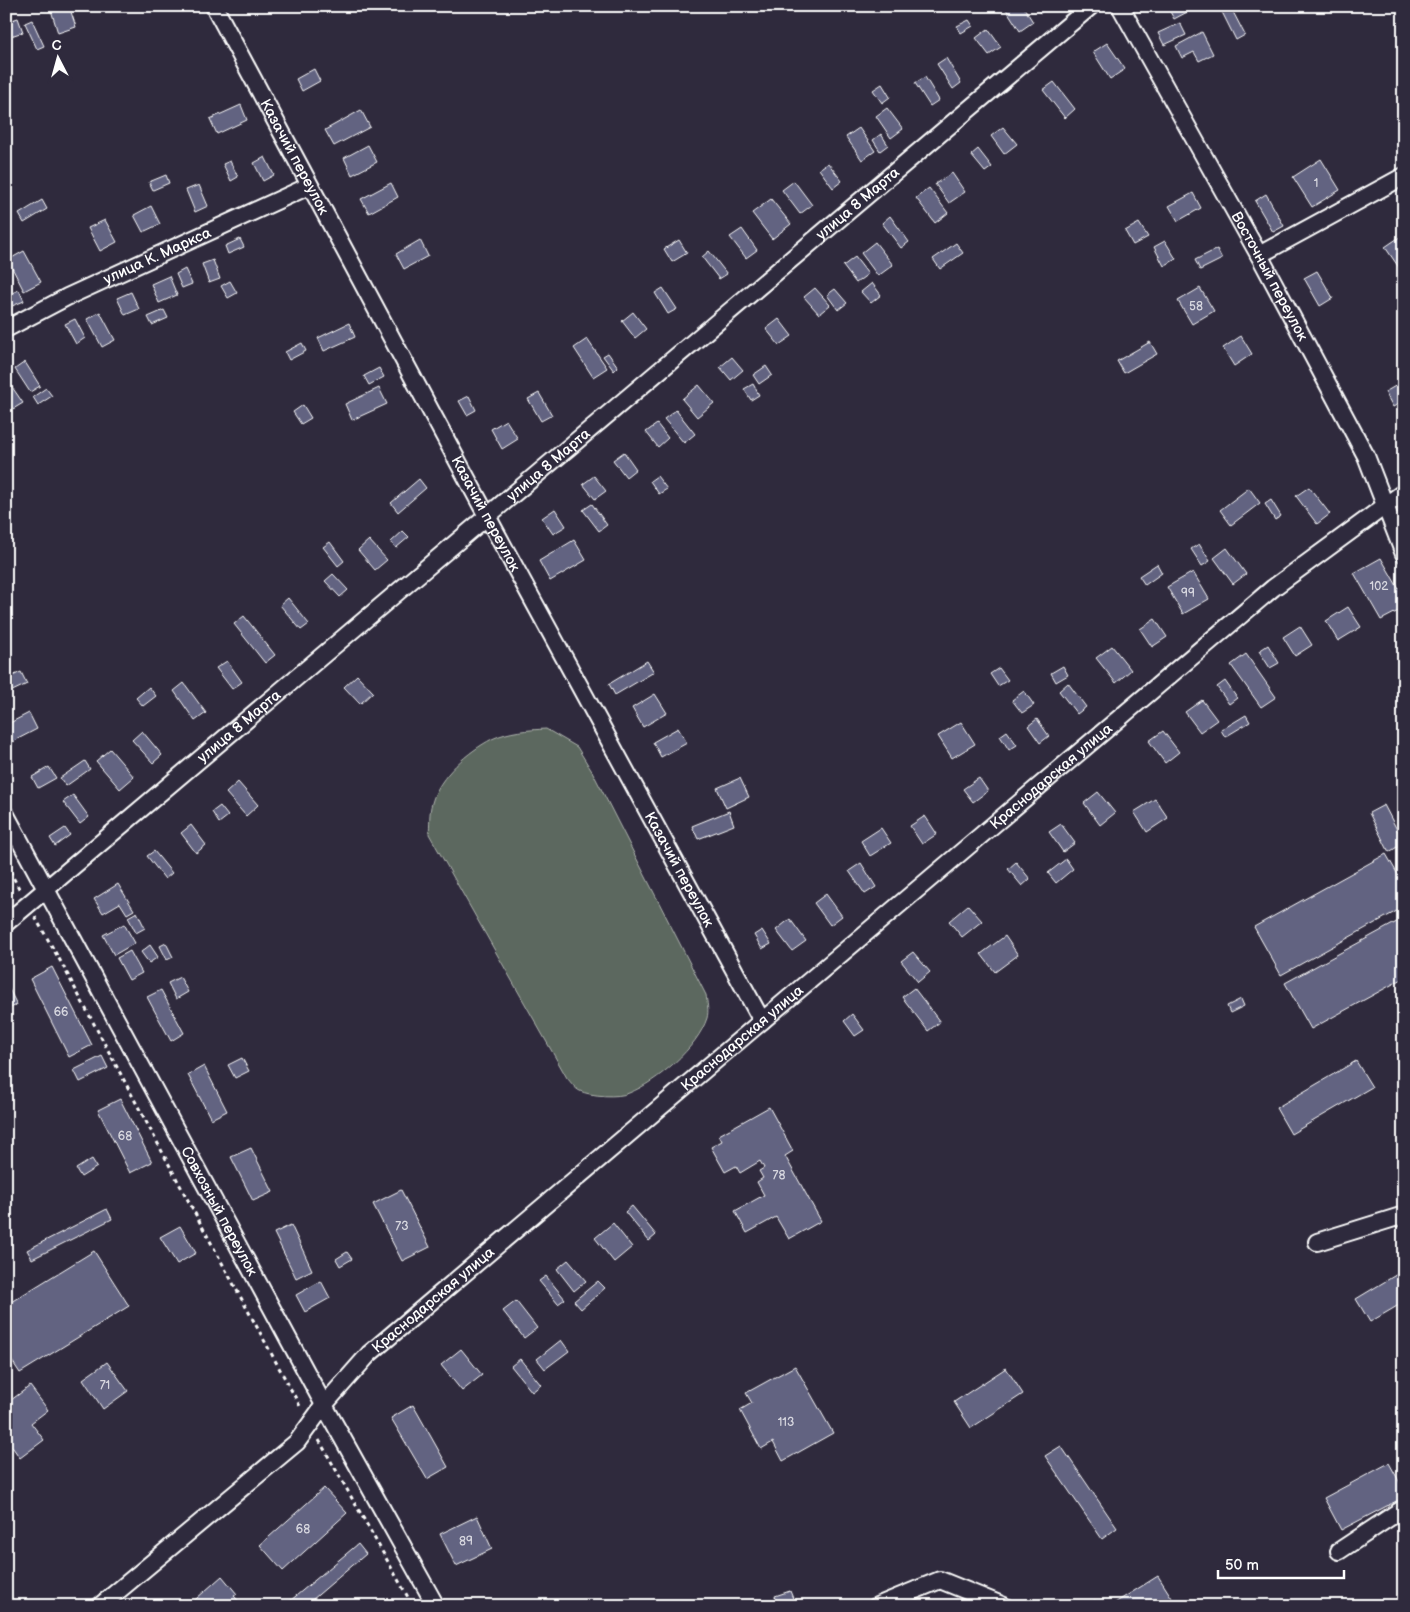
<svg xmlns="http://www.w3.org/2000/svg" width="1410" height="1612" font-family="'Balsamiq Sans',sans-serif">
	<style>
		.green { fill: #5c685e; stroke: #aeb4ae }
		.building { fill: #626381; stroke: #fff }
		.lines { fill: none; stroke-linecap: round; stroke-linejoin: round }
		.minor-casing { stroke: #fff; stroke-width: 20 }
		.path { stroke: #fff; stroke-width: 3; stroke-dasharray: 4 4; stroke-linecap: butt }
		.minor { stroke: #2f2a3d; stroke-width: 16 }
		.labels { text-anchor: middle; stroke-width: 4; stroke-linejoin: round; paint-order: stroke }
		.number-label { font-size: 12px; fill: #d8d8e0 }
		.street-label { font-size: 15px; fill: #fff; stroke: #2f2a3d }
	</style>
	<rect width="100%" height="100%" fill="#2f2a3d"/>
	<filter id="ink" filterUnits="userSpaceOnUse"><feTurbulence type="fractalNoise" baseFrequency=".02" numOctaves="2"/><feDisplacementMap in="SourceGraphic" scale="10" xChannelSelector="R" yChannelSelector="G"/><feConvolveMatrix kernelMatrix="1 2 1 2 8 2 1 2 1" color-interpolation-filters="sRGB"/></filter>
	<g filter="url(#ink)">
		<!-- green -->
		<path class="green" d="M546,729l31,18 16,26 113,222c1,7 3,16 1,23 -9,29 -50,64 -78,75 -10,5 -39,3 -49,-2 -5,-2 -9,-9 -13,-13l-138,-244c1,-10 0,-22 3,-31 7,-27 37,-52 60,-64 17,-8 36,-9 54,-10z"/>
		<!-- building -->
		<path class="building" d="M62,6h7l7,21 -18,6 -7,-23z
			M1004,6h19l10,16 -13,9z
			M1036,6h15l-11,7z
			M1167,6h21l3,4 -17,9z
			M1219,6h11l15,29 -9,5z
			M18,18l5,14 -12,4 -5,-14z
			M32,20l12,26 -7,3 -12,-26z
			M969,20l4,6 -12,7 -4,-7z
			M1180,23l6,12 -22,10 -6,-12z
			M988,29l13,18 -12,8 -13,-17z
			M1202,32l11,22 -14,7 -5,-9 -12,6 -6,-12z
			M1107,43l18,26 -15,10 -17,-27z
			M946,58l15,25 -8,6 -16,-25z
			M314,69l6,12 -18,10 -6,-12z
			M925,77l14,23 -9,6 -15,-23z
			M1054,82l21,27 -10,9 -22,-28z
			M882,84l8,13 -8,6 -9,-13z
			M241,105l6,15 -30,14 -7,-15z
			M887,108l16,21 -12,9 -15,-22z
			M361,110l9,17 -36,19 -9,-16z
			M1003,127l14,17 -13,10 -13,-18z
			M859,128l16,23 -13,9 -16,-23z
			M881,134l7,11 -8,6 -7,-11z
			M368,145l9,17 -25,13 -8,-17z
			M978,149l14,18 -7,5 -14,-17z
			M265,157l9,18 -11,6 -9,-18z
			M1321,159l19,31 -28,17 -19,-30z
			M230,161l8,16 -7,4 -8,-17z
			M828,163l14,18 -9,7 -14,-19z
			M952,173l13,19 -16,11 -14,-19z
			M166,175l3,8 -16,7 -4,-8z
			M794,181l18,24 -12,9 -18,-24z
			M391,183l7,14 -29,16 -8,-14z
			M199,185l9,21 -13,6 -9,-22z
			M929,188l19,25 -13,10 -19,-25z
			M1193,193l8,15 -23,13 -9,-15z
			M1266,194l18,32 -11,6 -18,-31z
			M771,199l20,25 -19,15 -20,-26z
			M42,200l5,9 -23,14 -5,-9z
			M151,206l9,18 -17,8 -9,-17z
			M890,216l19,26 -8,6 -19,-25z
			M105,220l12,22 -17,9 -12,-23z
			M1139,223l9,14 -15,8 -8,-14z
			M742,229l15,21 -11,8 -16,-21z
			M1404,234v32l-4,3 -15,-22z
			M240,239l4,8 -16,7 -3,-8z
			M420,240l8,16 -24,13 -8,-15z
			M679,240l8,13 -15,9 -8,-13z
			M1165,241l11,18 -12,7 -10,-19z
			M875,242l18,23 -15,11 -17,-23z
			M956,243l7,10 -23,16 -7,-10z
			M1217,249l5,10 -22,11 -5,-10z
			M24,251l17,31 -17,9 -16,-31z
			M709,251l18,23 -8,5 -17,-22z
			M855,257l13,17 -12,9 -13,-17z
			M213,260l7,19 -11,4 -7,-19z
			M185,269l7,15 -10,4 -6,-14z
			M1317,271l16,27 -13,8 -16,-28z
			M169,276l8,19 -18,8 -8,-19z
			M230,281l7,12 -9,5 -7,-12z
			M872,283l9,12 -10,8 -10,-11z
			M663,288l14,21 -9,5 -13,-21z
			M815,288l15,17 -11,9 -15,-17z
			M1200,288l14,23 -22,13 -14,-23z
			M835,289l12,14 -9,7 -11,-15z
			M19,290l5,11 -12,5 -5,-11z
			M131,292l8,17 -14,6 -8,-17z
			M164,310l4,8 -16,7 -4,-8z
			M100,312l15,28 -13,7 -15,-28z
			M633,312l13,17 -11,9 -13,-17z
			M75,319l10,19 -9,6 -11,-20z
			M779,319l13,17 -13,9 -13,-16z
			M349,323l6,14 -31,14 -6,-13z
			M1241,336l11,18 -18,12 -11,-18z
			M587,339l20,29 -14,9 -19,-29z
			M1150,342l7,12 -33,19 -7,-12z
			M302,343l4,8 -17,9 -4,-8z
			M608,353l10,14 -4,4 -11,-15z
			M732,357l11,13 -12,10 -11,-13z
			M25,362l15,24 -10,6 -15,-23z
			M766,366l6,9 -13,9 -6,-9z
			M379,368l5,9 -15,8 -5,-9z
			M1404,381v20l-11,6 -8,-15z
			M753,384l6,11 -8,5 -7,-11z
			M699,385l15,18 -17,14 -15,-18z
			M12,387l11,16 -10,6 -7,-11v-7z
			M46,388l6,8 -14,9 -5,-8z
			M379,388l8,16 -35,16 -7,-16z
			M539,393l13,22 -11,6 -13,-22z
			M469,396l7,14 -9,5 -8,-14z
			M303,405l8,13 -10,6 -8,-12z
			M676,410l19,24 -11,9 -20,-24z
			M506,420l12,19 -16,10 -11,-20z
			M657,424l11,14 -10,9 -12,-15z
			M624,452l12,17 -10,8 -13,-17z
			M594,476l12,15 -11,8 -12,-15z
			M657,476l10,13 -8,5 -9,-13z
			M419,479l7,9 -28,24 -7,-9z
			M1309,487l21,27 -13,10 -21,-28z
			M1249,488l11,15 -29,22 -11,-15z
			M1271,500l10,16 -6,4 -10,-16z
			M592,504l15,21 -8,6 -16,-21z
			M555,509l11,17 -13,8 -11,-16z
			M403,531l6,6 -13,11 -5,-6z
			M369,540l18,20 -12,10 -17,-20z
			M574,540l12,20 -36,21 -11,-20z
			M330,542l14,19 -6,5 -15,-19z
			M1199,544l11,17 -8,5 -11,-17z
			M1227,548l19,26 -13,10 -19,-26z
			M1381,558l23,40v10l-23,12 -27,-47z
			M1157,564l5,9 -17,12 -6,-9z
			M1193,572l16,27 -26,15 -16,-27z
			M333,574l15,16 -8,7 -15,-16z
			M288,598l21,26 -8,6 -21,-25z
			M1348,607l13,20 -23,14 -12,-20z
			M244,616l31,39 -10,8 -31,-39z
			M1155,619l12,18 -15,10 -12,-18z
			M1300,626l12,19 -17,11 -12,-19z
			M1268,645l11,18 -9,5 -11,-17z
			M1112,646l19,24 -15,13 -20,-25z
			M1246,654l30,43 -15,10 -30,-42z
			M227,661l15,21 -10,7 -16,-21z
			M647,661l7,11 -39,23 -6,-11z
			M1063,666l5,9 -12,7 -5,-9z
			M999,668l9,12 -10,6 -8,-12z
			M21,672l6,12 -21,10v-15z
			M357,675l16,17 -13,12 -16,-17z
			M1225,681l12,17 -8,6 -12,-17z
			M184,683l22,30 -11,8 -21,-30z
			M1068,683l18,24 -9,7 -18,-23z
			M149,687l7,9 -13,10 -7,-8z
			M1024,691l10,14 -12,8 -10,-13z
			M655,694l12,19 -24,14 -11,-19z
			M1202,700l15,20 -17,12 -15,-20z
			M29,713l8,16 -27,14 -4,-6v-12z
			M1246,715l4,7 -25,15 -4,-7z
			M1037,719l12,17 -9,7 -12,-17z
			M961,722l14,22 -23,14 -14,-22z
			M678,728l9,15 -26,14 -8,-15z
			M142,731l20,24 -9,8 -21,-23z
			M1007,731l10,14 -8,5 -9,-14z
			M1163,731l16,21 -14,11 -16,-22z
			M110,749l24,28 -14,12 -24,-28z
			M85,761l5,8 -24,17 -6,-8z
			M49,767l7,11 -18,10 -6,-11z
			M740,778l9,19 -23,11 -9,-20z
			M979,778l9,13 -15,11 -10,-13z
			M238,782l20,23 -12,11 -20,-23z
			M1098,792l17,21 -15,12 -16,-22z
			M73,795l16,22 -9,7 -17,-22z
			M1155,799l13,19 -21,14 -13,-20z
			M1384,805l20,38 -15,9 -20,-39z
			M220,806l8,10 -9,7 -7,-11z
			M729,811l5,14 -36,14 -6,-13z
			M925,816l12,18 -15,10 -12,-18z
			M1061,824l14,19 -12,9 -14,-20z
			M191,825l15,20 -10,8 -15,-20z
			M65,828l5,7 -15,11 -5,-8z
			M881,828l10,15 -21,13 -9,-15z
			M154,851l18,22 -7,6 -18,-23z
			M1386,854l18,31v22l-123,68 -27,-48z
			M1066,859l7,10 -17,14 -8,-10z
			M1016,862l14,17 -8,7 -14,-17z
			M861,863l15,24 -11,7 -16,-23z
			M118,884l16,26 -7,4 -7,-11 -17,10 -9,-14z
			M826,894l16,22 -12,9 -16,-22z
			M968,905l14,16 -20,16 -13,-16z
			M137,912l8,16 -9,5 -8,-16z
			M1404,918v60l-93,51 -26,-46z
			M790,919l16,22 -14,10 -16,-21z
			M124,924l11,19 -21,12 -11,-20z
			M762,930l9,14 -9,5 -8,-14z
			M1005,936l13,19 -23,17 -14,-18z
			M166,943l7,14 -6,3 -7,-14z
			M150,945l8,12 -9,6 -8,-11z
			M130,951l12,22 -13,7 -12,-22z
			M913,952l17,20 -12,10 -17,-21z
			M52,967l40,78 -23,12 -39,-78z
			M180,977l8,15 -12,7 -8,-16z
			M6,983l11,22 -9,4 -2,-4z
			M914,988l26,34 -12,9 -26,-34z
			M161,990l23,43 -13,8 -24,-44z
			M1241,999l3,7 -14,7 -3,-7z
			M852,1014l12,16 -9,6 -11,-15z
			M102,1056l6,12 -28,14 -6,-12z
			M242,1058l7,13 -14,7 -7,-13z
			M1356,1061l16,26 -81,47 -15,-26z
			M204,1066l23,45 -16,8 -23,-44z
			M120,1099l32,63 -22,11 -32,-63z
			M769,1107l24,44 -8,5 36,65 -32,18 -13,-22 -29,16 -12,-22 29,-16 -7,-13 6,-4 -4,-7 5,-3 -4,-7 -20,12 -4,-7 -11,6 -14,-25 11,-6 -3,-6z
			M251,1148l22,44 -20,9 -22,-44z
			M92,1159l5,8 -16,10 -5,-8z
			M401,1190l29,57 -28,14 -29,-57z
			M632,1206l24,29 -7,6 -24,-29z
			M107,1209l5,10 -80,40 -5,-9z
			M613,1223l19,24 -18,15 -19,-24z
			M291,1225l21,45 -16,8 -22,-45z
			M180,1226l16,27 -19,11 -17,-27z
			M94,1251l35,55 -109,67 -14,-21v-47z
			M347,1252l5,7 -12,7 -4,-7z
			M568,1260l18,21 -12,10 -17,-22z
			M1404,1270v32l-34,20 -14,-23z
			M546,1276l19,23 -7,5 -19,-23z
			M321,1281l9,17 -25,14 -9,-17z
			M598,1281l7,7 -24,21 -7,-8z
			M516,1301l21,27 -13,10 -21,-27z
			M561,1340l8,11 -24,18 -8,-10z
			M461,1349l21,26 -20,16 -21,-26z
			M520,1359l21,26 -9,7 -21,-26z
			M107,1362l21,29 -25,18 -20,-30z
			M795,1366l38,67 -50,28 -10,-19 -12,7 -21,-39 12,-7 -6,-10z
			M1006,1368l17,26 -52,34 -17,-26z
			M30,1386l18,24 -17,13 13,17 -24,18 -12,-17 -2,2v-41l1,1z
			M413,1405l35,62 -21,12 -36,-61z
			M1061,1446l56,82 -15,11 -57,-83z
			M1389,1463l15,27v7l-63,33 -17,-32z
			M324,1488l23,25 -64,58 -23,-26z
			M477,1516l15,33 -36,17 -16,-32z
			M358,1544l8,10 -61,52h-21z
			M222,1576l15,18 -3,2 9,10h-55z
			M1158,1576l19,30h-67z
			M790,1591l6,15h-18l-3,-10z
			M1095,1600l4,6h-14z"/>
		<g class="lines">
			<!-- minor casing -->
			<g class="minor-casing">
				<g id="minor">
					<path id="s1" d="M214,6l273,510 275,505"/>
					<path id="s2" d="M1120,6l139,249 107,201 38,98"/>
					<path d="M1259,255l145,-79"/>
					<path id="s3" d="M6,329l61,-32 242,-111"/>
					<path id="s4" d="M6,815l318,590 112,201"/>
					<path id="s5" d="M6,923l1085,-917"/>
					<path d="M1317,1242l87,-27"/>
					<path d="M1339,1551l65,-43"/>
					<path id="s6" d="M100,1606l197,-164 27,-37 45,-51 904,-766 131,-96"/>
					<path d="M877,1606l63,-26 64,26"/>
				</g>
			</g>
			<!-- path -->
			<path class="path" d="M6,864l15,28
				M35,917l27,47 135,253 104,191
				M319,1440l94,166"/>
			<!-- minor -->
			<use href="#minor" class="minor"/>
		</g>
	</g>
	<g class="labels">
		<!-- number labels -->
		<g class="number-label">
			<text x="1316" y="187">1</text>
			<text x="1196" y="310">58</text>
			<text x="1379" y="590">102</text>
			<text x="1188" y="597">99</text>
			<text x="61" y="1016">66</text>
			<text x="125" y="1140">68</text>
			<text x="779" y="1179">78</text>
			<text x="402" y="1230">73</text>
			<text x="105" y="1389">71</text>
			<text x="786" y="1426">113</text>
			<text x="303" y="1533">68</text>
			<text x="466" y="1545">89</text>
		</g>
		<!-- street labels -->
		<g class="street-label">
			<text dy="5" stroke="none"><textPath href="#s1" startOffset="171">Казачий переулок</textPath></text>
			<text dy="5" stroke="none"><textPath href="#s5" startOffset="1115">улица 8 Марта</textPath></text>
			<text dy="5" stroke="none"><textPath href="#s3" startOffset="168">улица К. Маркса</textPath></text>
			<text dy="5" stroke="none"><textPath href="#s2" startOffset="309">Восточный переулок</textPath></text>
			<text dy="5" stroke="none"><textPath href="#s5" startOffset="710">улица 8 Марта</textPath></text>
			<text dy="5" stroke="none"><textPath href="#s1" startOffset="576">Казачий переулок</textPath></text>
			<text dy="5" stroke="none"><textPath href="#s5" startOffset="305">улица 8 Марта</textPath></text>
			<text dy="5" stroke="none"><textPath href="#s6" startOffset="1264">Краснодарская улица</textPath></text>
			<text dy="5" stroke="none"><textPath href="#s1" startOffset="981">Казачий переулок</textPath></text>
			<text dy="5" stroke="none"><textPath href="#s6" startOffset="859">Краснодарская улица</textPath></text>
			<text dy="5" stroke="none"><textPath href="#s4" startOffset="450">Совхозный переулок</textPath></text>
			<text dy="5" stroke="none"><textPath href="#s6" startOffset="454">Краснодарская улица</textPath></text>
		</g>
	</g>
	<!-- margin -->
	<rect width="1410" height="1612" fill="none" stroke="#2f2a3d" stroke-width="25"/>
	<rect x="12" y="12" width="1385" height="1587" fill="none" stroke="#fff" stroke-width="2" filter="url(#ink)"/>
	<!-- north arrow -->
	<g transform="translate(58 58) rotate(354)" stroke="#2f2a3d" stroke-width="4" paint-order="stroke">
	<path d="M0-4L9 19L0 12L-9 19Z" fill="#ffffff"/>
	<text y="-8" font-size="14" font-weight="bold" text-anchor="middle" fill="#ffffff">С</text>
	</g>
	<!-- scale -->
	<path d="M1218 1570v8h126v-8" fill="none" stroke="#ffffff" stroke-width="2.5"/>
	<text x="1225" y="1570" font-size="15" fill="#ffffff" stroke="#2f2a3d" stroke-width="4" paint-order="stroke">50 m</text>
</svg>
